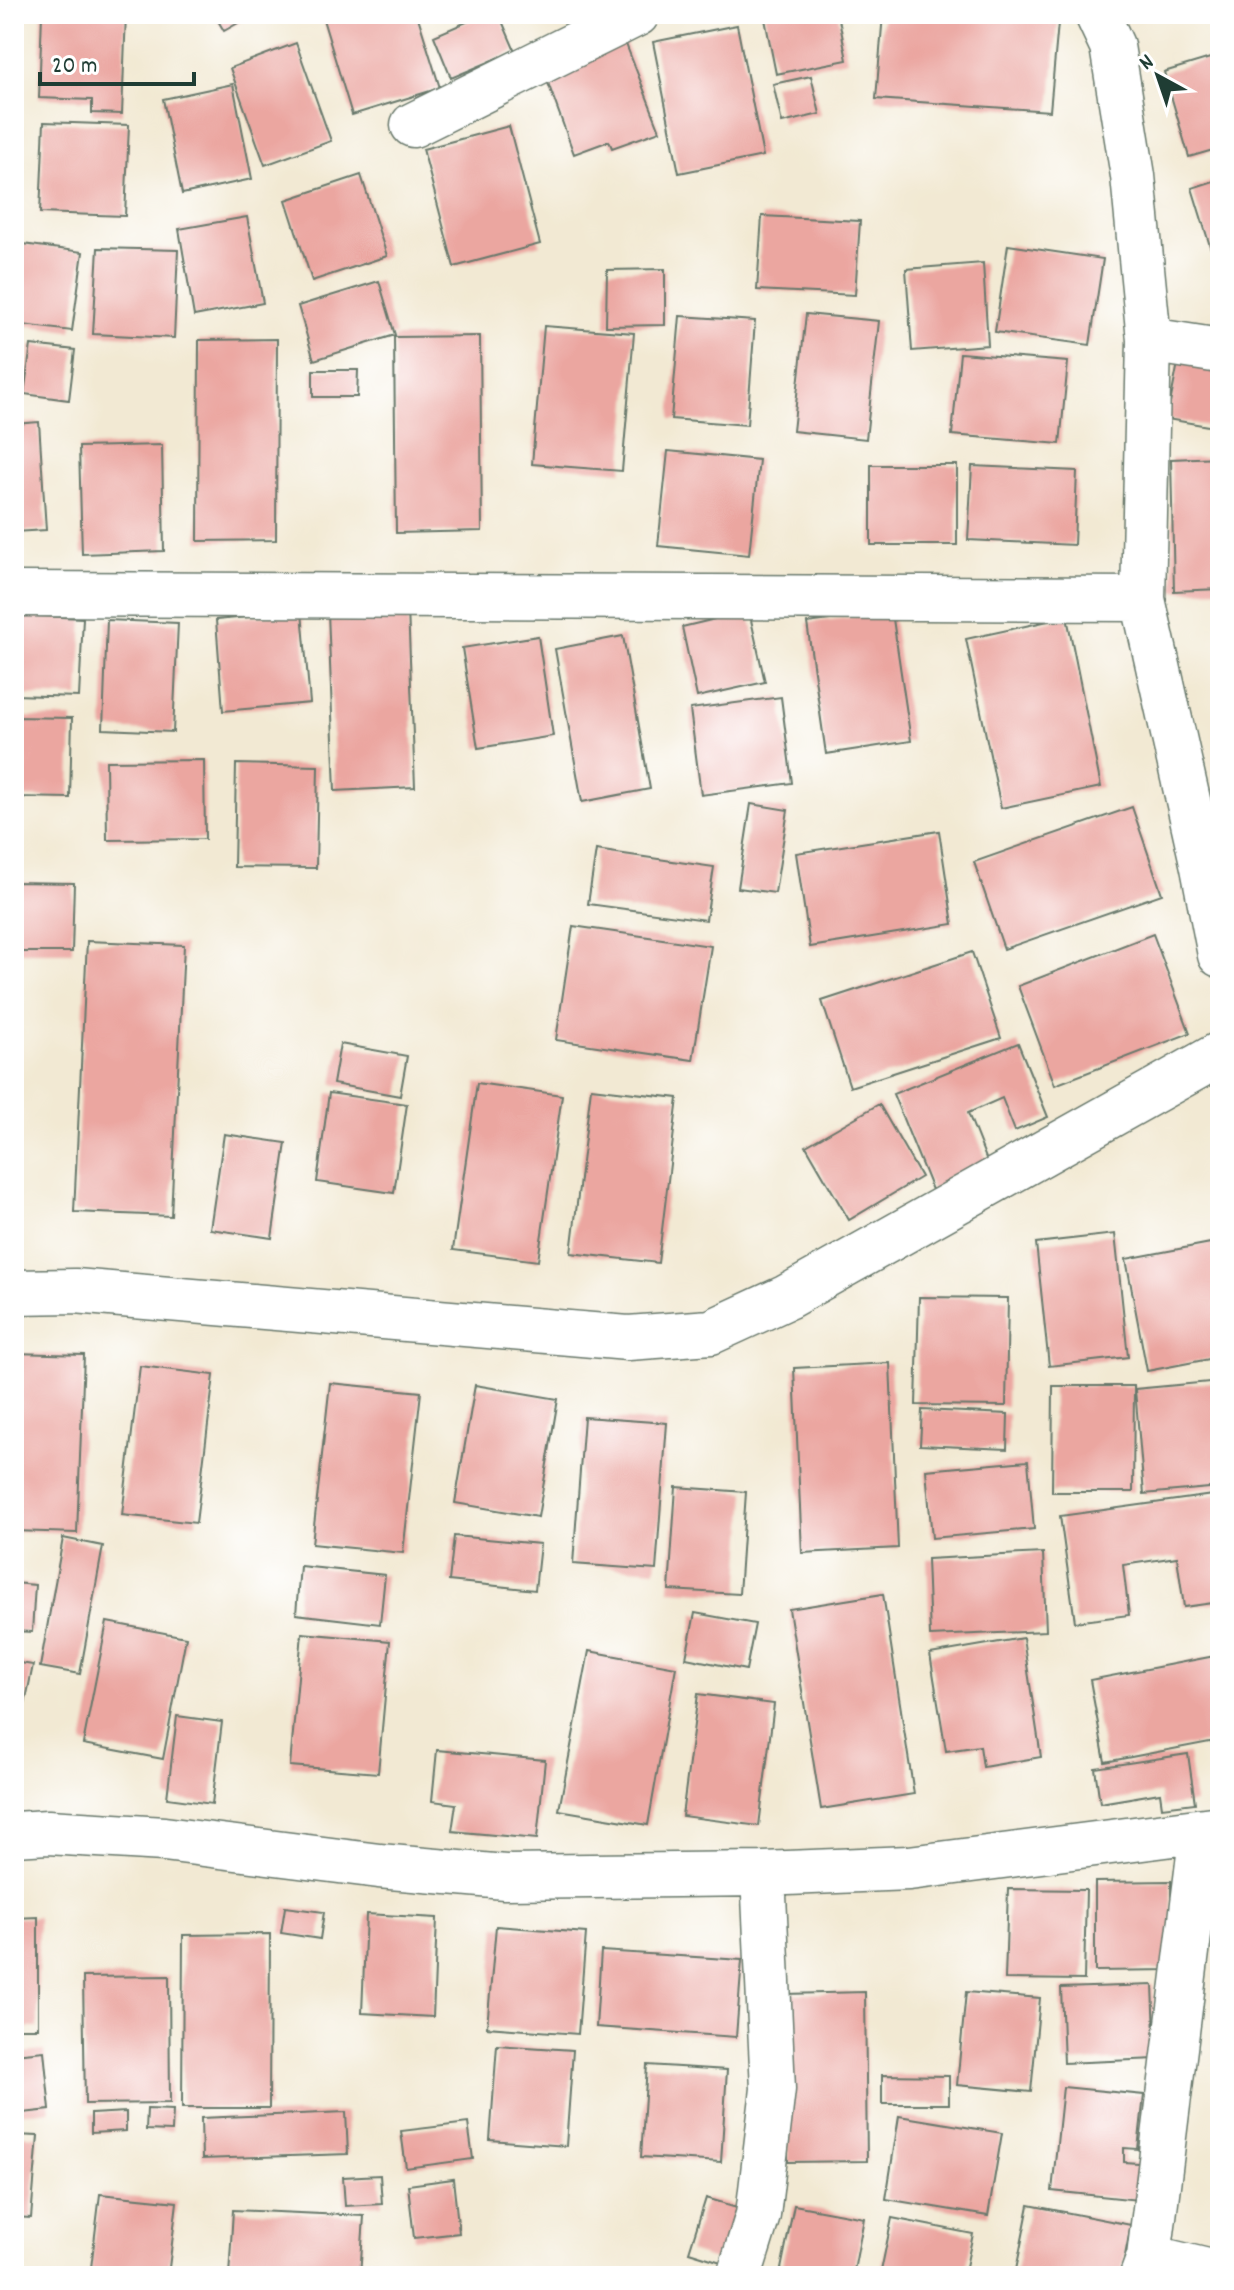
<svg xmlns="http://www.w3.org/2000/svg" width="1234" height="2290" font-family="Dekko,sans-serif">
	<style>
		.building { fill: #eba6a0 }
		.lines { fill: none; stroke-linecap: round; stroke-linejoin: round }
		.minor-casing { stroke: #69796c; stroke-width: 47 }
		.minor { stroke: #fff; stroke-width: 44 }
	</style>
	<rect width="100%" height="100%" fill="#fff"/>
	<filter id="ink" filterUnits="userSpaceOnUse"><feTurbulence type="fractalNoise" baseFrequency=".0125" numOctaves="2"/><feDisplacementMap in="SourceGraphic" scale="16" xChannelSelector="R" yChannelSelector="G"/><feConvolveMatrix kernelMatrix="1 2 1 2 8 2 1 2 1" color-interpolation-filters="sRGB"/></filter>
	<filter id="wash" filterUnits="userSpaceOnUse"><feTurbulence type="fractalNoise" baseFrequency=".006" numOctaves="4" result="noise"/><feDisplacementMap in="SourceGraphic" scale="32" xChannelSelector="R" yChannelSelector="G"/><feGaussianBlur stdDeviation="1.8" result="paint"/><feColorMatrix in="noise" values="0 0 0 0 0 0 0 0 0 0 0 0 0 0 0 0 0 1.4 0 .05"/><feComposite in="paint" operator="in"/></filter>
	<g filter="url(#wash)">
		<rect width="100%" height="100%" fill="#f2e9d3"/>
		<g id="blocks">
			<!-- building -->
			<path class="building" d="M42,14h84l-4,100 -30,-1v-13l-53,-2z
				M214,14h40l-30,17z
				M329,14h88l23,74 -88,27 -30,-99z
				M485,14h14l16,37 -64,27 -17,-42z
				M764,14h74l9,46 -71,14z
				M883,14h50l125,9 -8,88 -174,-12z
				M737,25l26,131 -84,17 -26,-131z
				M624,39l36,92 -48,17 -3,-7 -35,13 -31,-85z
				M296,43l35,98 -66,24 -35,-97z
				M1220,55v93l-31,9 -25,-85z
				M811,76l9,38 -38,9 -9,-39z
				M233,84l19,95 -70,15 -19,-95z
				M44,122l85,3 -4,91 -85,-3z
				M509,126l31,118 -86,23 -31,-118z
				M361,175l26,81 -75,25 -26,-81z
				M1220,179v96h-1l-27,-87z
				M762,216l98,5 -5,74 -98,-5z
				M247,217l16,86 -69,13 -15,-87z
				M23,244l60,8 -11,79 -58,-7z
				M1008,245l95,14 -13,86 -95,-13z
				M98,248l80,2 -4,88 -81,-4z
				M983,263l5,82 -76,6 -6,-82z
				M665,269v56l-59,1 1,-56z
				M379,281l16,54 -81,25 -16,-54z
				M806,314l73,7 -13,118 -73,-8z
				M680,316l75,5 -8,104 -76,-6z
				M544,326l90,7 -12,138 -90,-7z
				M480,336l2,195 -86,2 -2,-196z
				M277,339l-1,201 -78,1 1,-201z
				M31,345l44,5 -6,50 -45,-6z
				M960,353l108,9 -8,82 -108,-9z
				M1179,358l41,7v63l-53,-9z
				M313,370h45l-1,27h-44z
				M39,422l7,108 -32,2v-108z
				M162,445l2,106 -82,3 -3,-107z
				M668,451l91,9 -10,95 -91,-9z
				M1220,457v132l-46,2 -3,-132z
				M871,465h86v80h-86z
				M972,466l105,5 -3,74 -106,-5z
				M408,608l7,179 -80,4 -7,-179z
				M749,611l16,71 -68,15 -15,-70z
				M302,612l8,91 -87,8 -7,-91z
				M892,612l19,129 -85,13 -19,-131z
				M14,615l69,3 -4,79 -65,-2z
				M1067,617l34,170 -100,21 -35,-169z
				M107,620l71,3 -5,109 -70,-3z
				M538,636l15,100 -75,12 -16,-100z
				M623,636l27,153 -68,13 -27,-153z
				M781,697l11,86 -91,12 -11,-86z
				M14,717l58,1 -2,80 -56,-1z
				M204,760l1,79 -98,1 -1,-79z
				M236,764l82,2 -2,102 -82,-1z
				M751,804l37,6 -13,83 -37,-5z
				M1132,807l30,87 -158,55 -30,-87z
				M939,831l14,93 -143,23 -14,-94z
				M596,850l118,17 -8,53 -118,-16z
				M14,882l60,1 -2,69h-58z
				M573,926l138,20 -18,114 -137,-20z
				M1153,934l37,99 -135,52 -37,-99z
				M87,941l97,4 -13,271 -97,-4z
				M972,952l29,86 -151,49 -28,-86z
				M1018,1043l30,74 -33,14 -13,-33 -34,15 21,53 -57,24 -39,-96z
				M340,1044l67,12 -7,40 -67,-12z
				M477,1083l85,12 -24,166 -85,-11z
				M591,1088l87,10 -20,165 -87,-10z
				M329,1093l78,11 -13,89 -77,-11z
				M879,1104l42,73 -72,43 -43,-74z
				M224,1134l62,9 -14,95 -62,-9z
				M1115,1234l13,123 -79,9 -13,-123z
				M1216,1242l4,18v97l-73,14 -21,-112z
				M919,1297l89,1 -2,108 -90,-1z
				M14,1353l70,2 -7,178 -63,-2z
				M890,1363l8,185 -96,5 -8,-185z
				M140,1366l74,9 -18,148 -74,-8z
				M1220,1381v106l-76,7 -9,-105z
				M330,1383l91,9 -18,161 -91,-9z
				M475,1385l83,14 -20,118 -83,-14z
				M1053,1386h81l-1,106h-81z
				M922,1410l86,4 -1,35 -87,-4z
				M584,1417l83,6 -11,147 -83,-6z
				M1028,1461l6,68 -102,9 -6,-68z
				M676,1487l70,5 -7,102 -70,-4z
				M1220,1494v108l-36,5 -7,-50 -54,8 6,50 -54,7 -15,-106z
				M454,1536l86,8 -5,46 -86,-9z
				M63,1538l40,8 -23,128 -40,-7z
				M1043,1553l3,78 -116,5 -3,-77z
				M300,1566l85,9 -5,49 -84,-10z
				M14,1583l21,2 -3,47 -18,-1z
				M883,1594l31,200 -93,15 -32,-200z
				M695,1613l60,11 -9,46 -60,-12z
				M107,1622l79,15 -23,122 -80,-15z
				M302,1633l88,8 -12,132 -88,-7z
				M1023,1638l18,119 -58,10 -3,-21 -34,5 -16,-97z
				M589,1651l87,16 -28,158 -89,-15z
				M1220,1655v77l-7,1 2,8 -110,21 -15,-82z
				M14,1662l19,3 -18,89h-1z
				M698,1694l76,10 -15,122 -77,-10z
				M177,1716l45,6 -10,82 -45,-6z
				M437,1750l108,10 -8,79 -85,-8 4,-27 -24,-3z
				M1188,1754l7,49 -33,4 -2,-14 -60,10 -5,-35z
				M1171,1881v89l-76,1v-89z
				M1008,1889l78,1 -2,90 -79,-1z
				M285,1907l39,5 -4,27 -39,-6z
				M366,1914l71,4 -4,99 -71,-4z
				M38,1917v111h-24v-110z
				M496,1926l90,7 -8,101 -91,-7z
				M270,1934l-1,174h-87l1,-173z
				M601,1951l141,9 -6,77 -140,-10z
				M169,1976l1,127 -85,1 -2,-127z
				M1153,1985l3,74 -92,4 -3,-75z
				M865,1992l2,169 -79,1 -3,-168z
				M966,1992l74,6 -9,94 -74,-7z
				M497,2045l76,5 -7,96 -76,-6z
				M44,2051l6,59 -36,4v-60z
				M647,2065l80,5 -6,92 -80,-5z
				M882,2075l67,1v28h-67z
				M1063,2087l81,8 -6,54 -14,-1v14l28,2 -4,37 -96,-10z
				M147,2109l26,1 -1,21 -26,-1z
				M126,2112v19l-35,2v-19z
				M346,2112l2,42 -146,5 -1,-41z
				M899,2116l103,17 -14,83 -102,-17z
				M468,2123l5,36 -67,9 -5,-37z
				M14,2135l24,1 -7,82 -17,-1z
				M380,2175l2,29 -37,2 -2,-29z
				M453,2179l6,54 -45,5 -6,-53z
				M100,2194l77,8 -9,74h-78z
				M706,2198l31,9 -16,55 -32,-10z
				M794,2205l70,13 -11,58 -73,-2z
				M1029,2205l102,20 -10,51 -106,-1z
				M233,2210l131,6 -4,60h-131z
				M892,2218l81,16 -9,42h-84z"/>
		</g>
	</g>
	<g filter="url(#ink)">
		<use href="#blocks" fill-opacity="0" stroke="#69796c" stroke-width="2"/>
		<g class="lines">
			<!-- minor casing -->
			<g class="minor-casing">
				<path id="minor" d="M1097,14l15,32 21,130 16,164 -6,259 60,268 17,88
					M413,125l224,-111
					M1149,340l71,11
					M14,594l1129,5
					M14,1292l61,-1 553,47 83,-6 76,-35 433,-243
					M14,1834l34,-2 116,7 215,27 126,11 258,-3 146,-6 311,-40
					M1149,2257l71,17
					M739,2276l19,-61 15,-126 -10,-215
					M1142,2276l7,-19 53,-426"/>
			</g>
			<!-- minor -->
			<use href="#minor" class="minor"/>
		</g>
	</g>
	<!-- margin -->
	<rect width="1234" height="2290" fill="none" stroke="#fff" stroke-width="48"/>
	<!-- north arrow -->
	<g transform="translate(1158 76) rotate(320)" stroke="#ffffff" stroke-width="6" paint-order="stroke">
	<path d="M0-6L14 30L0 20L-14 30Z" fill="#1f3d34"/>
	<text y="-12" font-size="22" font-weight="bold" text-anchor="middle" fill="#1f3d34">N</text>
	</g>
	<!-- scale -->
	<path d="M40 72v12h154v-12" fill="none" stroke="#1f3d34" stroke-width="4"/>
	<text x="52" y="72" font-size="24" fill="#1f3d34" stroke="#ffffff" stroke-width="6" paint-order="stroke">20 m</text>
</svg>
